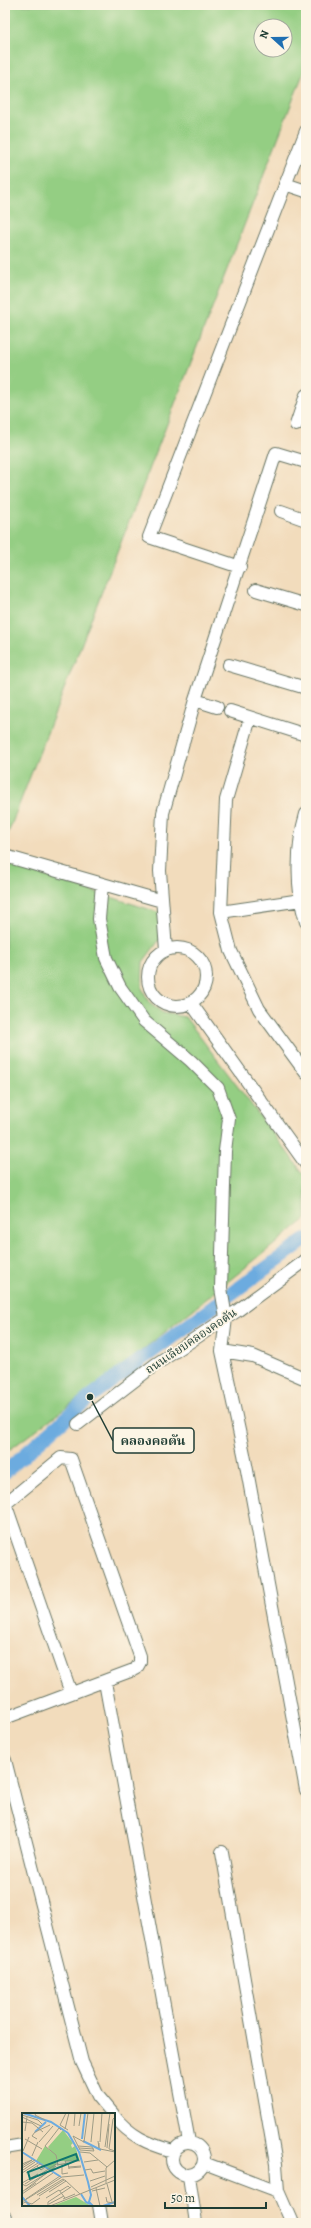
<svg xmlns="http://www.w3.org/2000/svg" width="311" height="2228" font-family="Alegreya,'Noto Serif Thai',serif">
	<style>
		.green { fill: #94ce83; stroke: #5a865c; fill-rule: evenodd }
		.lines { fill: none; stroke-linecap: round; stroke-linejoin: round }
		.canal { stroke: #6cabdf; stroke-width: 14 }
		.street-casing { stroke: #697564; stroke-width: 14 }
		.street { stroke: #fff; stroke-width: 12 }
		.labels { text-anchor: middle; stroke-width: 3.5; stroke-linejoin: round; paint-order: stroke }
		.street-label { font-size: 12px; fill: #1f3d34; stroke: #fcf5e5 }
		.inset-river { fill: none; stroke: #6cabdf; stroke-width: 2 }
		.inset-road { fill: none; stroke: #9e9c86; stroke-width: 1 }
		.view { fill: #0f766e; fill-opacity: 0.15; stroke: #0f766e; stroke-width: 2 }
		.inset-edge { fill: none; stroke: #1f3d34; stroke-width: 2 }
		.leader { fill: none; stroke: #1f3d34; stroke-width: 1.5 }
		.callout-dot { fill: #1f3d34; stroke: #fcf5e5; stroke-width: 1.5 }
		.callout { fill: #fcf5e5; stroke: #1f3d34; stroke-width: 1.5 }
		.callout-label { font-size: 13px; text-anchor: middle; font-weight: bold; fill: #1f3d34 }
	</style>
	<rect width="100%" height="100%" fill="#fcf5e5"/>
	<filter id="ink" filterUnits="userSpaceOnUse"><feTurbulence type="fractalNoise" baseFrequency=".025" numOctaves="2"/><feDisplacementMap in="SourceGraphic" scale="8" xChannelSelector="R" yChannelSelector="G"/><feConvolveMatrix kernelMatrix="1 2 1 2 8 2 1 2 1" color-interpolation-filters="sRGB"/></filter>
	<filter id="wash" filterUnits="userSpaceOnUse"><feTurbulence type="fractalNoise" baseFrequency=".012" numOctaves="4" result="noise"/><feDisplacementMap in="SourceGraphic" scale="16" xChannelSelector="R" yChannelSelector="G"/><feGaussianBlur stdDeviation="0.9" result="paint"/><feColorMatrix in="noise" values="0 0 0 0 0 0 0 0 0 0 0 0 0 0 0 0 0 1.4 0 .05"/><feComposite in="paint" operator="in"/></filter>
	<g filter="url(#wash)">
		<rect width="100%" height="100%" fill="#f2dcbc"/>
		<!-- green -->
		<path class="green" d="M5,5h301v61l-299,770h-2zM261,26h24v24h-24z
			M5,865l12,2 144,46 -1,26 -17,23 -1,26 7,15 14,10 22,4 121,160v42l-176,141 -125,93z"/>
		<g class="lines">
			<!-- canal -->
			<path class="canal" d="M5,1472l85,-75 216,-158"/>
		</g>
	</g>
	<g filter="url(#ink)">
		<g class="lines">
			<!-- street casing -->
			<g class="street-casing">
				<path id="street" d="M285,184l21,7
					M296,425l10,-30
					M281,511l25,9
					M240,567l-91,-30 157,-406
					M256,590l50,15
					M229,665l77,23
					M195,700l22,7
					M230,711l76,24
					M250,718l-24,82 -5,112 10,39 28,58 47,64
					M306,814c-10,33 -10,76 0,108
					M5,856l157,45
					M102,884l-3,35 7,39 14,29 24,34 47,40 27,27 11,31 -4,32 -4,137 5,30 -4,33 22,103 62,336
					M221,912l80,-12
					M148 977a29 29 0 1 1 58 0a29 29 0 1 1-58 0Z
					M166,950l-6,-79 3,-58 32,-113 81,-247 30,9
					M191,1003l115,161
					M222,1351l31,5 53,23
					M78,1424l78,-60 81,-53 69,-51
					M5,1503l66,190
					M5,1504l56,-46 10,1 69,197v6l-4,7 -131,49
					M105,1682l84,460
					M5,1760l77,302 16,34 15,18
					M222,1852l54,312 2,27 14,32
					M114,2116c16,20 34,28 59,35
					M172 2159a16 16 0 1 1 32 0a16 16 0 1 1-32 0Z
					M5,2148l18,-3
					M204,2163l74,28
					M189,2176l7,47
					M99,2205l3,18
					M5,2217l1,6"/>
			</g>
			<!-- street -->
			<use href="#street" class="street"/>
		</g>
	</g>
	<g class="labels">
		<!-- street labels -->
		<g class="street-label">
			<text transform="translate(191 1341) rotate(-34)" y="4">ถนนเลียบคลองคอตัน</text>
		</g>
	</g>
	<!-- overview -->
	<g transform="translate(22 2113)">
		<rect width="93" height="93" fill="#f2dcbc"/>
		<path d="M41,17l10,13 -2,2 1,3 3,-2 5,15h-22l-10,-14zM23,33l10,9 2,6 -4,10 -17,-10zM54,84l15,9h-39z" fill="#94ce83"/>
		<path class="inset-river" d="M1,0l28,9 17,11M13,19l11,-10M46,20l11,19 9,30 3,13 -2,7 4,4M60,26l3,-26M61,28l18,9M0,39l39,25M59,81l5,8 4,2M0,84l8,9M81,93l12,-4"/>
		<path class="inset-road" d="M14,0l-1,2 10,5M44,0l-6,12 8,5M0,2l16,5 4,4M0,4l19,9M0,9l10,1 11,9M52,13l1,-13M57,13l2,-13M43,16l4,-16M3,18l2,-14M51,23l7,14 14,1 -2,-4 -14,-1M51,23l11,6 4,-29M3,26l17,10M15,26l-5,-3 3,-4 15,-7M27,28l-4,5 11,9 2,10M27,28l10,-13 2,2M76,28l1,7v-5M17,29l14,-16M69,29l3,-29M78,29l2,-29M83,34l5,-34M57,35l15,1M85,35l2,-24M78,36l15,3M1,38l6,-14M93,38l-6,-2 4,-30 2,-2M58,39l10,1 17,14M10,43l6,-14M62,49l14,-2M44,50l-1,-2h15M0,51l10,-4 -10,6M40,51v10l6,-1M35,52l11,-2 1,6M47,54l12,-1M0,55l13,-8M47,55l12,-1M1,57l12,-8M63,57l6,-1 2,4 12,-2M0,60l16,-10M4,60l14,-9 5,3 -4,3 -4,-4M43,67l15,14M68,68l15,-5M0,70l16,-9M84,70v-15l9,-8M0,71l4,2 21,-13M3,71l33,-21M85,71l5,18M69,74l24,-11M74,75l4,18M3,77l11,-7M38,78l8,-5 2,2M70,78l13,-3M0,79l34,-26M0,81l31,-21M15,82l26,-16 3,2 -17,11M17,83l25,-16M84,84l1,5 7,1M24,85l13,-8 6,8M4,86l34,-23M41,86l12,-5M0,89l40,-25 22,-2M0,91l3,-2 7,2 8,-6M27,91l15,-8M26,93v-4l23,-15M28,93l65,-26"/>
		<path class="view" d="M54,41l2,6 -48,19 -2,-7z"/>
		<rect width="93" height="93" class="inset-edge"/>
	</g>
	<!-- callouts -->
	<path class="leader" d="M90 1397L113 1441"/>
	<circle class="callout-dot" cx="90" cy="1397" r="4"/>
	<rect class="callout" x="113" y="1428" width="81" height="25" rx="4"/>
	<g class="callout-label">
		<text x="153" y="1445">คลองคอตัน</text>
	</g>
	<!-- margin -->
	<rect width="311" height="2228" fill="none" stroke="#fcf5e5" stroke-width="20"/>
	<!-- north arrow -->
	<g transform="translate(273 38) rotate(291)"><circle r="19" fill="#fcf5e5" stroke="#a4ab9e"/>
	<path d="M0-3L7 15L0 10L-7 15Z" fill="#1f6fb2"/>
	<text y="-6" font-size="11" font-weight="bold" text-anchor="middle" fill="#1f3d34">N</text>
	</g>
	<!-- scale -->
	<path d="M165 2202v6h101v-6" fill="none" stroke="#1f3d34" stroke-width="2"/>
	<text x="171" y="2202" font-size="12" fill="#1f3d34" stroke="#fcf5e5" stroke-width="3" paint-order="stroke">50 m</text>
</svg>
